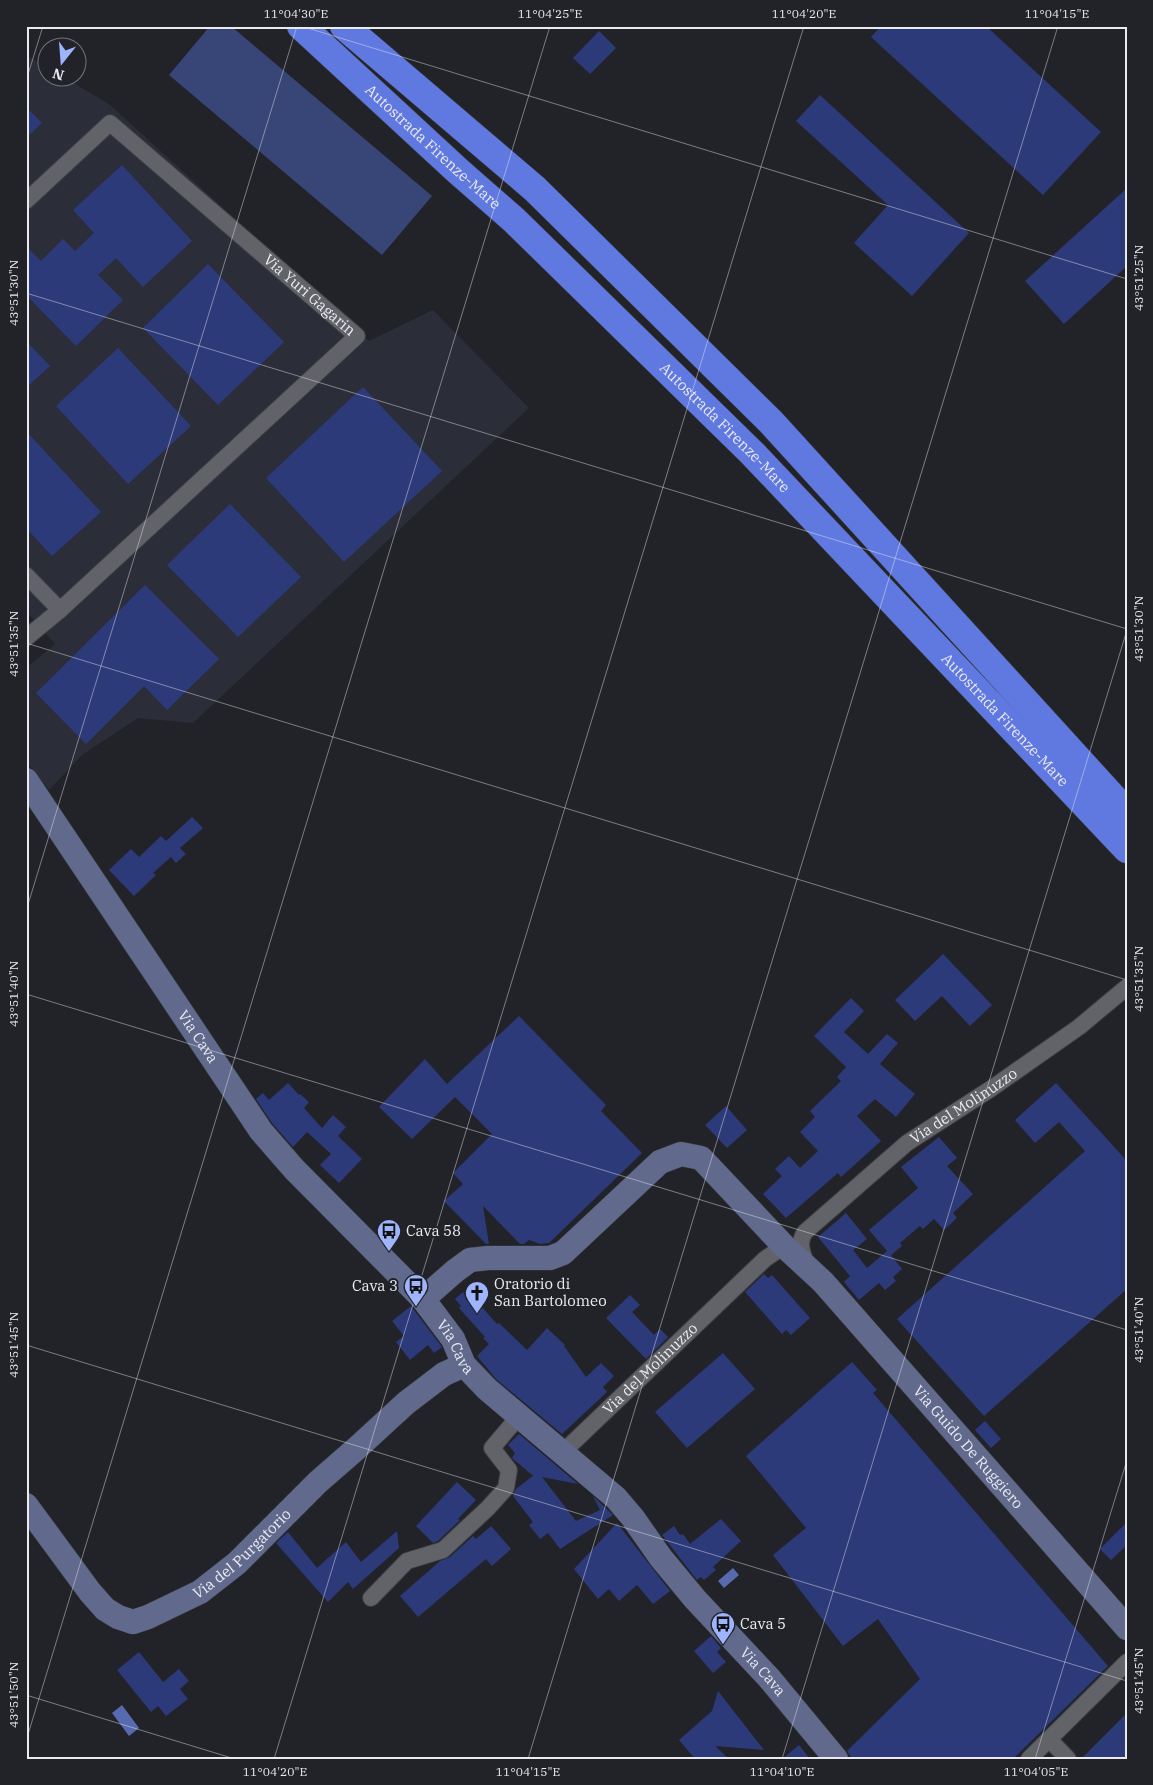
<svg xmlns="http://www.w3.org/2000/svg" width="1153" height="1785" font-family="'IBM Plex Serif',serif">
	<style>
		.built { fill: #2b2e39 }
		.green { fill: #384577 }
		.water { fill: #576aaf }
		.building { fill: #2c3a7a }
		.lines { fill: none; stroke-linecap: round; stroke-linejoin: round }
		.street-casing { stroke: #3c3e42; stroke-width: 18 }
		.secondary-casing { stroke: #3c3e42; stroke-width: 25 }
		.highway-casing { stroke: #3c3e42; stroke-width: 29 }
		.street { stroke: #616369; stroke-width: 16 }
		.secondary { stroke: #616a8d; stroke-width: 24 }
		.highway { stroke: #6079e1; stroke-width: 28 }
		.ticks { fill: none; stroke: #eaebef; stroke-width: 1; stroke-opacity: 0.45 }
		.labels { text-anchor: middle; stroke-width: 4; stroke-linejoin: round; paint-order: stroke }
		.street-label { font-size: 15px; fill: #eaebef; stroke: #222329 }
		.poi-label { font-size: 15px; fill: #eaebef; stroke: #222329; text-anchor: start }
		.neatline { fill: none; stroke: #eaebef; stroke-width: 2 }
		.ticks-label { font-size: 12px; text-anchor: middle; fill: #eaebef }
	</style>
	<rect width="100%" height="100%" fill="#222329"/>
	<!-- built -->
	<path class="built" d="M26,55l21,12 1,11h17l44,26 260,237 64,-31 96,98 -336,315 -55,-5 -56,37 -33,35 -23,-29v-93l29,-24 -29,-33z"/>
	<!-- green -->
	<path class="green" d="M210,26h21l201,170 -50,59 -213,-180z"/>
	<!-- water -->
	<path class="water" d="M733,1568l6,7 -15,13 -6,-7z
		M122,1705l17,23 -10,8 -17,-23z"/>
	<!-- building -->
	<path class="building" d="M881,26h105l115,106 -58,63 -172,-158z
		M599,31l17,17 -26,26 -17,-16z
		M820,95l149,138 -57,63 -58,-53 34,-38 -92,-84z
		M26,107l16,16 -16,15z
		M122,165l70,76 -49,46 -27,-29 -18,17 25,25 -47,46 -50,-51v-49l15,15 22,-22 12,12 19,-18 -21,-23z
		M1127,188v78l-63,58 -39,-43z
		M208,264l76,78 -66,63 -75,-77z
		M26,341l24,25 -24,22z
		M118,348l73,78 -63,58 -72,-78z
		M363,387l79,84 -98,91 -78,-84z
		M26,431l75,81 -49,44 -26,-28z
		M230,504l71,73 -63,60 -71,-72z
		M145,585l74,74 -52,51 -23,-24 -58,58 -50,-51z
		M192,817l11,11 -23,20 6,6 -10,9 -5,-6 -18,16 3,2 -22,21 -25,-26 22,-21 8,8 22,-21 5,5z
		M943,954l49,51 -22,21 -28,-30 -27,25 -20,-21z
		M851,998l13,13 -20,21 24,22 19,-20 11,9 -18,21 35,30 -19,23 -21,-18 -18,17 24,25 -40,36 -3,-4 -52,45 -23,-24 19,-18 -7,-7 14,-13 11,12 18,-17 -18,-19 15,-15 -5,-6 31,-30 -4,-4 9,-10 -32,-31z
		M519,1016l87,89 -5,6 41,42 -93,90 -9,1 -11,-4 -5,4h-4l-37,-38 6,38h-3l-42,-43 19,-17 -10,-11 39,-39 -37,-37 -43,42 -33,-32 46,-48 22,25z
		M288,1083l11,12 1,-1 9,8 -5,6 18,20 11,-13 13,12 -8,9 24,23 -23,24 -19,-18 11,-11 -24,-22 -14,15 -21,-24 -16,-24 7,-6 6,7z
		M1056,1083l71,78v128l-143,127 -87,-97 188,-168 -26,-29 -24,21 -20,-23z
		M726,1106l21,24 -20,18 -22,-23z
		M939,1137l18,21 -10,8 26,28 -20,19 4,5 -13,12 -10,-11 -11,10 -3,-3 -20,17 2,3 -11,9 11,14 -9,8 3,4 -11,9 -6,-7 -20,17 -15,-18 6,-6 -32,-39 28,-24 21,26 -14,11 14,18 20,-17 -18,-21 49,-42 -17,-21z
		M764,1274l4,4 4,-3 38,43 -19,17 -5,-5 -4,4 -37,-42z
		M463,1292l6,7 3,-3 25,28 2,-1 28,27 20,-22 18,17 -1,1 22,31 15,-14 13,13 -11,11 4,5 -45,42 -66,-55 -19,-23 12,-12 -6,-6 2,-1 -26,-29 2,-2 -6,-7z
		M630,1295l10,10 -8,7 22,23 6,-6 8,8 -22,22 -40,-41z
		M411,1306l31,41 -8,6 -6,-8 -18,15 -14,-18 8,-6 -12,-15z
		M723,1353l32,36 -68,59 -32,-36z
		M852,1362l25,28 -4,3 235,273 -95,93h-161l-5,-8 73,-72 -42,-60 -35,27 -70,-91 33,-27 -60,-72z
		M985,1421l16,18 -10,9 -16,-18z
		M519,1434l59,50 -36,-7 34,44 24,-11 -7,-14 20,19 -53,34 -12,-16 -8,6 -11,-14 4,-3 -20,-26 3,-7 18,-14h-2l-20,-17 3,-5 -7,-8z
		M457,1482l19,18 -18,19 2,1 -22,21 -5,2 -17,-17z
		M721,1519l20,22 -28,26 3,3 -12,10 -3,-3 -4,3 -35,-45 12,-9 6,9 3,-1 7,10z
		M1127,1522v23l-16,15 -11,-11z
		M617,1523l53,68 -17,13 -16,-19 -18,16 -10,-12 -11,10 -24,-30z
		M491,1526l20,23 -19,17 -6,-7 -68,58 -18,-21 40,-35 10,-4 23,-21 3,3z
		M397,1531l2,17 -46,41 -5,-7 -20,20 -52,-59 12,-11 29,36 29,-26 15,20z
		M711,1636l10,12 -4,4 9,10 -13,11 -19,-22z
		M139,1652l24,30 16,-13 10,12 -9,8 8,10 -22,17 -8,-10 -7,6 -34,-42z
		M718,1691l46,59 -49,-4 14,13h-34l-16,-19 33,-29z
		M1127,1713v46h-46z
		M799,1745l11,14h-28z"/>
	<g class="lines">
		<!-- street casing -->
		<g class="street-casing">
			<g id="street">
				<path id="s1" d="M26,201l84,-78 247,213 -297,274 -34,28"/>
				<path d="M26,575l34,35"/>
				<path id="s2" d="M808,1267c-5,-12 -11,-24 -3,-35l102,-89 85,-55 87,-61 48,-40"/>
				<path id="s3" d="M562,1453l203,-194 19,-13"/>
				<path d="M371,1598l36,-37 36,-11 45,-42 18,-20 3,-18 -17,-22 28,-33"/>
				<path d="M1049,1739l19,20"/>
				<path d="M1029,1759l98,-97"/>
			</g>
		</g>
		<!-- secondary casing -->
		<g class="secondary-casing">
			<g id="secondary">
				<path id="s4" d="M26,780l235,351 33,38 129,130 30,40 11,26 23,24 129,109 17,20 28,40 34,41 74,79 67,81"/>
				<path id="s5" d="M423,1299l32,-28 15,-11 18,-2h62l13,-5 97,-91 21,-8 20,4 83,88 39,36 304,346"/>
				<path id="s6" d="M26,1505l64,87 15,17 13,8 15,5 15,-5 52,-25 37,-29 81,-81 39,-34 49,-45 38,-29 20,-9"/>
			</g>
		</g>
		<!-- highway casing -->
		<g class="highway-casing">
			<g id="highway">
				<path id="s7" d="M301,26l157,145 56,49 239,234 374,395"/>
				<path d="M344,26l191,163 236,233 356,391"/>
			</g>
		</g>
		<!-- street -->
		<use href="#street" class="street"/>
		<!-- secondary -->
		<use href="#secondary" class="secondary"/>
		<!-- highway -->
		<use href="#highway" class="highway"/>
	</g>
	<!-- ticks -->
	<path class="ticks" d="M301,26l826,253M26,81l17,-55M26,293l1101,336M26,643l1101,337M26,911l271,-885M26,994l1101,336M26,1345l1101,336M26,1695l209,64M26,1741l524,-1715M274,1759l530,-1733M528,1759l530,-1733M782,1759l345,-1129M1035,1759l92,-299"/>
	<!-- icons -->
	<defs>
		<g id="bus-pin" transform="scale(1.25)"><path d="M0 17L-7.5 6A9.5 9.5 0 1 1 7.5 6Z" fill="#9eb4fd" stroke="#222329"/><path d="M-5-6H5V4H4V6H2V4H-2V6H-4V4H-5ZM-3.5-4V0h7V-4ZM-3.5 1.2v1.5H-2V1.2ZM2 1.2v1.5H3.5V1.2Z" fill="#111"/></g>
		<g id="church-pin" transform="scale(1.25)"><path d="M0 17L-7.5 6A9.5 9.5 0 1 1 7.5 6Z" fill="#9eb4fd" stroke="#222329"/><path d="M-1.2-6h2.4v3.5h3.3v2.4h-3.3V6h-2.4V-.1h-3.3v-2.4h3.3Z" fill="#111"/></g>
	</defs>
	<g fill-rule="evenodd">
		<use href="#bus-pin" x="389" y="1231"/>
		<use href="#bus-pin" x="416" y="1286"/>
		<use href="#church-pin" x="477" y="1293"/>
		<use href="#bus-pin" x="723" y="1624"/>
	</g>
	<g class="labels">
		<!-- street labels -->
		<g class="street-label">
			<text dy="5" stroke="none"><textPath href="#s7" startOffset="179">Autostrada Firenze-Mare</textPath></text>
			<text dy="5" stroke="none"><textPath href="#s1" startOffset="378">Via Yuri Gagarin</textPath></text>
			<text dy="5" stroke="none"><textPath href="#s7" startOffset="584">Autostrada Firenze-Mare</textPath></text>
			<text dy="5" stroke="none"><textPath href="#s7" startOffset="989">Autostrada Firenze-Mare</textPath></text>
			<text dy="5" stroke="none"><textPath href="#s4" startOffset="309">Via Cava</textPath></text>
			<text dy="5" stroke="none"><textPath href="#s2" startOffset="240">Via del Molinuzzo</textPath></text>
			<text dy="5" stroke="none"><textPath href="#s4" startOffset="714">Via Cava</textPath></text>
			<text dy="5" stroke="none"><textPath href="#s3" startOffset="122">Via del Molinuzzo</textPath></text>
			<text dy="5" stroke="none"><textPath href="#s5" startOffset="725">Via Guido De Ruggiero</textPath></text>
			<text dy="5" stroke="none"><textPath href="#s6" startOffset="292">Via del Purgatorio</textPath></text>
			<text dy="5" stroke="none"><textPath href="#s4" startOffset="1164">Via Cava</textPath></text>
		</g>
		<!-- poi labels -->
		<g class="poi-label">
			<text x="406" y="1236">Cava 58</text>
			<text x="494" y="1289">Oratorio di<tspan x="494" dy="17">San Bartolomeo</tspan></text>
			<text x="398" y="1291" text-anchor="end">Cava 3</text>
			<text x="740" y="1629">Cava 5</text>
		</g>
	</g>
	<!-- border -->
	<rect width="1153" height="1785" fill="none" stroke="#222329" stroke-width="55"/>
	<!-- north arrow -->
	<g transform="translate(62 62) rotate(197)"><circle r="24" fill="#222329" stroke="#727378"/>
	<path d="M0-4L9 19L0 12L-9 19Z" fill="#9eb4fd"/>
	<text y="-8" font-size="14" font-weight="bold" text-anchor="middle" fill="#eaebef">N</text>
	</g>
	<rect x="28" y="28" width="1098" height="1730" class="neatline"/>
	<g class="ticks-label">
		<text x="296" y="18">11°04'30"E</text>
		<text x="550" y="18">11°04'25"E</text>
		<text x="804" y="18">11°04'20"E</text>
		<text x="1057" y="18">11°04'15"E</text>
		<text transform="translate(1139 278) rotate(-90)" y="4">43°51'25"N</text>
		<text transform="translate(14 293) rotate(-90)" y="4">43°51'30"N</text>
		<text transform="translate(1139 629) rotate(-90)" y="4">43°51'30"N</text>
		<text transform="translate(14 644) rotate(-90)" y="4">43°51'35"N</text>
		<text transform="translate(1139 979) rotate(-90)" y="4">43°51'35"N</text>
		<text transform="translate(14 994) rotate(-90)" y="4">43°51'40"N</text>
		<text transform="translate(1139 1330) rotate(-90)" y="4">43°51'40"N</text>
		<text transform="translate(14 1345) rotate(-90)" y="4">43°51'45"N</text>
		<text transform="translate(1139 1681) rotate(-90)" y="4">43°51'45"N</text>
		<text transform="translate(14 1695) rotate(-90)" y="4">43°51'50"N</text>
		<text x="275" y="1776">11°04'20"E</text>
		<text x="528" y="1776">11°04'15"E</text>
		<text x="782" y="1776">11°04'10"E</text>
		<text x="1036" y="1776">11°04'05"E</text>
	</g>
</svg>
